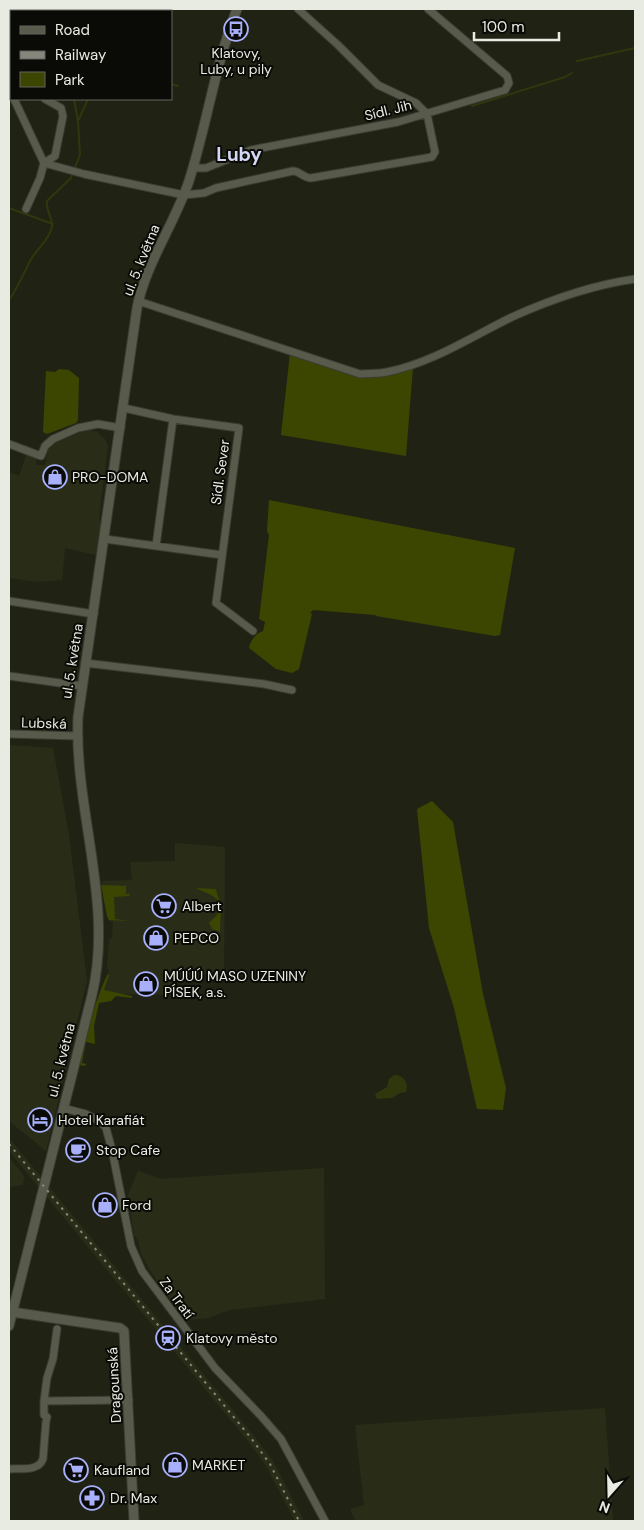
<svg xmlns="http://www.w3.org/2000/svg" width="644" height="1530" font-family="'DM Sans',sans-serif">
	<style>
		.built { fill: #292d18 }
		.green { fill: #3c4600 }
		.water { fill: #30370c }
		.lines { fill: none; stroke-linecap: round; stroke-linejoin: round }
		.stream { stroke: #30370c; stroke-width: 2 }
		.minor-casing { stroke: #3a3d33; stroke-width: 9 }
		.tertiary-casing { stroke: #3a3d33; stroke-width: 11 }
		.minor { stroke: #585b4b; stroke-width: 7 }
		.tertiary { stroke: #585b4b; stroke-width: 9 }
		.rail { stroke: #84877a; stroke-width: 2; stroke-dasharray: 2.5 5; stroke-linecap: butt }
		.labels { text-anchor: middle; stroke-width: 4; stroke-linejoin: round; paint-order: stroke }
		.poi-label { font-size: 14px; fill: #e8ebe1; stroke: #0a0b06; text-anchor: start }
		.street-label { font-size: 14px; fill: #e8ebe1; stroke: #0a0b06 }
		.district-label { font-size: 19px; font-weight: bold; fill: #d4d8f5; stroke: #0a0b06 }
	</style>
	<rect width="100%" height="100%" fill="#202314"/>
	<!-- built -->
	<path class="built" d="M89,430l8,2 8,7 3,7 -9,71 2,9 -5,29 -31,-7 -3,32 -23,2 -30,-4v-106l10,4 8,-23 9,3v9h9l3,-15 6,-6 9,-6z
		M9,745l44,3 16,87 18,146 -41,170 -37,-30z
		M175,843l50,4 -1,127h-51l-1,21 -50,-1 -21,-4 7,-17 1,-3 -2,-1 2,-29 3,-2 1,-16 -4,-1 -2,-5 -5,-35 30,-1 -2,-18 45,-1z
		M9,1138l245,298 19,25 31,60h-9l-29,-55 -18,-25 -239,-290z
		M9,1157l15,19 -1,9 -14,2z
		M324,1168l1,131 -96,11 -20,8 -23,2 -35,-48 -10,-18 -3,-14 -4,-5 -6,-40 10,-24 24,8z
		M605,1408l8,113h-257l-6,-12 14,-4 -9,-80z"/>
	<!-- green -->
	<path class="green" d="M290,353l73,22 50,-8 -7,89 -125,-21z
		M59,369l10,1 10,8 -1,42 -2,3 -29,11 -4,-2 3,-61 9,1z
		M269,500l246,48 -15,87 -5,1 -119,-20 -1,-1 -62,-5 -3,3 2,1 -13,55 -7,4 -16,-4 -27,-21c1,-7 7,-15 14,-17l2,-9 -6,-3 10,-84 -2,-4z
		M432,801l21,21 30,172 23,94 -3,22 -26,-1 -23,-101 -25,-80 -12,-119z
		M101,885l25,1v8h4l-1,2 -15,1 1,22 14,2 -20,-1 -2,-4z
		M196,888l19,1 1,1 5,15 -1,27 -8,-3 -3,-6c3,-4 7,-6 9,-10 9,-16 -14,-20 -22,-25z
		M107,975h2l-5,15 28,6v2l-16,-2 -5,5 -12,2 -5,23 1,18 -9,-2 -4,21 5,1 -3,2 -4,-1c6,-31 14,-61 27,-90z"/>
	<!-- water -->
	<path class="water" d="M394,1075c10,0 15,8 12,17l-6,1 -8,5 -15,1 -2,-5 12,-7 2,-8z"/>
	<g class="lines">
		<!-- stream -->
		<path class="stream" d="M59,9l1,2
			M577,61l58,-13
			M171,84l7,2
			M74,99l4,22 2,34 -6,15
			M472,106l93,-29 7,-4
			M79,119l9,-20
			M9,208l44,16
			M9,300c9,-13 15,-27 22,-41 7,-11 18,-19 21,-32 1,-9 -7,-18 -5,-26l24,-23 1,-4"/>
		<!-- minor casing -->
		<g class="minor-casing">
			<path id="minor" d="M32,11l1,-2
				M126,11v-2
				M9,91l2,3
				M14,99l30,64 -4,15 -14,31
				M44,163l40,11 100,21 20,-2 12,-5 77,-17c7,0 10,7 18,7l121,-21 3,-5 -8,-38 -11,-11 -38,-18 -40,-40 -40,-36
				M44,163l11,-7 8,-40 -2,-8 -16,-9
				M193,168h13l45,-18 147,-28 107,-32 4,-7 -2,-7 -79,-67
				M138,301l222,73c9,-1 18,0 27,-2 45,-9 84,-35 125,-55 40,-18 80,-32 123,-38
				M124,408l49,11 66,9 -23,175 37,28
				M9,444l32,12 4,-10 8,-7 25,-11 20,-4 23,4
				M105,539l117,16
				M156,546l17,-127
				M9,601l85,13
				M85,663l179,21 28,6
				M9,676l73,10
				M9,734l69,2
				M63,1108l23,6 15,8 5,6 6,22 19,96 11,25 73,97 46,48 20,23 44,82
				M44,1401l3,-23 6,-19 4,-30
				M9,1469c12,-1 29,3 34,-10l3,-38 1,-4 -3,-2v-14l85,-1"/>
		</g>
		<!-- tertiary casing -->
		<g class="tertiary-casing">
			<path id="tertiary" d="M12,1312l108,16 4,3 10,190
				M9,1326l83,-331c22,-92 -18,-185 -14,-278l59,-409c9,-45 37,-83 52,-127 18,-57 26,-116 48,-172"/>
		</g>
		<!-- minor -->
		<use href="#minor" class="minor"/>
		<!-- tertiary -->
		<use href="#tertiary" class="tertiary"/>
		<!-- rail -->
		<path class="rail" d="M9,1144l242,294 19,26 29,57"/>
	</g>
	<!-- icons -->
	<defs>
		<g id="bus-ring" transform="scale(1.25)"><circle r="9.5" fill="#0a0b06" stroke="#a8b0fc" stroke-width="1.5"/><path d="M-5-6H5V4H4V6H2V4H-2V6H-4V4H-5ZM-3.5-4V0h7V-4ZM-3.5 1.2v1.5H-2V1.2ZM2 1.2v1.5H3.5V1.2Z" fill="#a8b0fc"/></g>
		<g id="shop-ring" transform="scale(1.25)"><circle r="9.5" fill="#0a0b06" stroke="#a8b0fc" stroke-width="1.5"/><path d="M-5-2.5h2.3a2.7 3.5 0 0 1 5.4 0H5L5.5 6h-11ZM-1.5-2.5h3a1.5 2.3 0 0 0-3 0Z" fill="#a8b0fc"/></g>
		<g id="supermarket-ring" transform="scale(1.25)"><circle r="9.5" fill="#0a0b06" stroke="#a8b0fc" stroke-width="1.5"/><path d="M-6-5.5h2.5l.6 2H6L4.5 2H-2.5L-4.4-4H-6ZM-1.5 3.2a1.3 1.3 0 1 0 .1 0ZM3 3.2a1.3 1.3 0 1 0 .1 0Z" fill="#a8b0fc"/></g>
		<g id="hotel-ring" transform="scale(1.25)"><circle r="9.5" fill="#0a0b06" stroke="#a8b0fc" stroke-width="1.5"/><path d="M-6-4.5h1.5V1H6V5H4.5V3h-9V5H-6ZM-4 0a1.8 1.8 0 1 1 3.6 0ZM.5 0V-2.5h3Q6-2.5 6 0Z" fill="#a8b0fc"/></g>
		<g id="cafe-ring" transform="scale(1.25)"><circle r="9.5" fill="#0a0b06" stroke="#a8b0fc" stroke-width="1.5"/><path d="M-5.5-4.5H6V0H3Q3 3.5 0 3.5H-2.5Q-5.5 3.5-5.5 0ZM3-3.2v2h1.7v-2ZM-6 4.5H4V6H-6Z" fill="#a8b0fc"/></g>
		<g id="station-ring" transform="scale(1.25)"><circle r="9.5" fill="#0a0b06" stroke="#a8b0fc" stroke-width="1.5"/><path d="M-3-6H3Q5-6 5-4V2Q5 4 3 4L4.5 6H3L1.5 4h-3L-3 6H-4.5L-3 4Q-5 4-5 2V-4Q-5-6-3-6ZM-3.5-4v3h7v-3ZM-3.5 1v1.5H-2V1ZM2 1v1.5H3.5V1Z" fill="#a8b0fc"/></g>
		<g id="pharmacy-ring" transform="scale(1.25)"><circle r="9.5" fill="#0a0b06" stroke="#a8b0fc" stroke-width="1.5"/><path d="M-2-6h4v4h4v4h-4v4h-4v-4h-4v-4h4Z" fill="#a8b0fc"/></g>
	</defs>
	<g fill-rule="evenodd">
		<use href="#bus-ring" x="236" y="29"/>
		<use href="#shop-ring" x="55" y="477"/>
		<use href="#supermarket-ring" x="164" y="906"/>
		<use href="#shop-ring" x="156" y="938"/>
		<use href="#shop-ring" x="146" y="984"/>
		<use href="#hotel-ring" x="40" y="1120"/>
		<use href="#cafe-ring" x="78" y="1150"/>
		<use href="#shop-ring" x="105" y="1205"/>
		<use href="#station-ring" x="168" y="1338"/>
		<use href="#shop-ring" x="175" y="1465"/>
		<use href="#supermarket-ring" x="76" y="1470"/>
		<use href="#pharmacy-ring" x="92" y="1498"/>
	</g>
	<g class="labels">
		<!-- poi labels -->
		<g class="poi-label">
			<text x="236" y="58" text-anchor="middle">Klatovy,<tspan x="236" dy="16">Luby, u pily</tspan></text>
			<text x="72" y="482">PRO-DOMA</text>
			<text x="182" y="911">Albert</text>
			<text x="174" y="943">PEPCO</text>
			<text x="164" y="981">MÚÚÚ MASO UZENINY<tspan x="164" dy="16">PÍSEK, a.s.</tspan></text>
			<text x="58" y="1125">Hotel Karafiát</text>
			<text x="96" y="1155">Stop Cafe</text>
			<text x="122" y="1210">Ford</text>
			<text x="186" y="1343">Klatovy město</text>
			<text x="192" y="1470">MARKET</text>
			<text x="94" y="1475">Kaufland</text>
			<text x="110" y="1503">Dr. Max</text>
		</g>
		<!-- street labels -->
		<g class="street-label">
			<text transform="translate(388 110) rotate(-14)" y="5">Sídl. Jih</text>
			<text transform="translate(141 260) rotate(-68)" y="5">ul. 5. května</text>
			<text transform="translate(220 472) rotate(-82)" y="5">Sídl. Sever</text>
			<text transform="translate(72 661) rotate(-81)" y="5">ul. 5. května</text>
			<text transform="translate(44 723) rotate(2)" y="5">Lubská</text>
			<text transform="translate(61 1060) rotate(-76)" y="5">ul. 5. května</text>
			<text transform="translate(177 1298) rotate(54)" y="5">Za Tratí</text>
			<text transform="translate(114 1385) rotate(-93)" y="5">Dragounská</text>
		</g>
		<!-- district labels -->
		<g class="district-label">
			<text x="239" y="161">Luby</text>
		</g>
	</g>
	<!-- border -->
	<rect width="644" height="1530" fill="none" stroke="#e8ebe1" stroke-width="20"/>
	<!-- legend -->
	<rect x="10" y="10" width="162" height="90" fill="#0a0b06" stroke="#63655e"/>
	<rect x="20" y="26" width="25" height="8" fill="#585b4b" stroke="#63655e"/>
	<text x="55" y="35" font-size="15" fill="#e8ebe1">Road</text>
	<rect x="20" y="51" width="25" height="8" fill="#84877a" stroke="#63655e"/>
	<text x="55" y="60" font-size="15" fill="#e8ebe1">Railway</text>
	<rect x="20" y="72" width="25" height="15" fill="#3c4600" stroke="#63655e"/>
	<text x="55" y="85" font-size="15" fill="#e8ebe1">Park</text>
	<!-- north arrow -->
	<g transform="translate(609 1495) rotate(200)" stroke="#0a0b06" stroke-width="4" paint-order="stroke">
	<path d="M0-4L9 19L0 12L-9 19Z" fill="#e8ebe1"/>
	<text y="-8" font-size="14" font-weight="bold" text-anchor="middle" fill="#e8ebe1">N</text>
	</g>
	<!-- scale -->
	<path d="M474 32v8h85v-8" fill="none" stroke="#e8ebe1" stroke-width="2.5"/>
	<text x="482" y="32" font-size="15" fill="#e8ebe1" stroke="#0a0b06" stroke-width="4" paint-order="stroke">100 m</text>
</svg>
